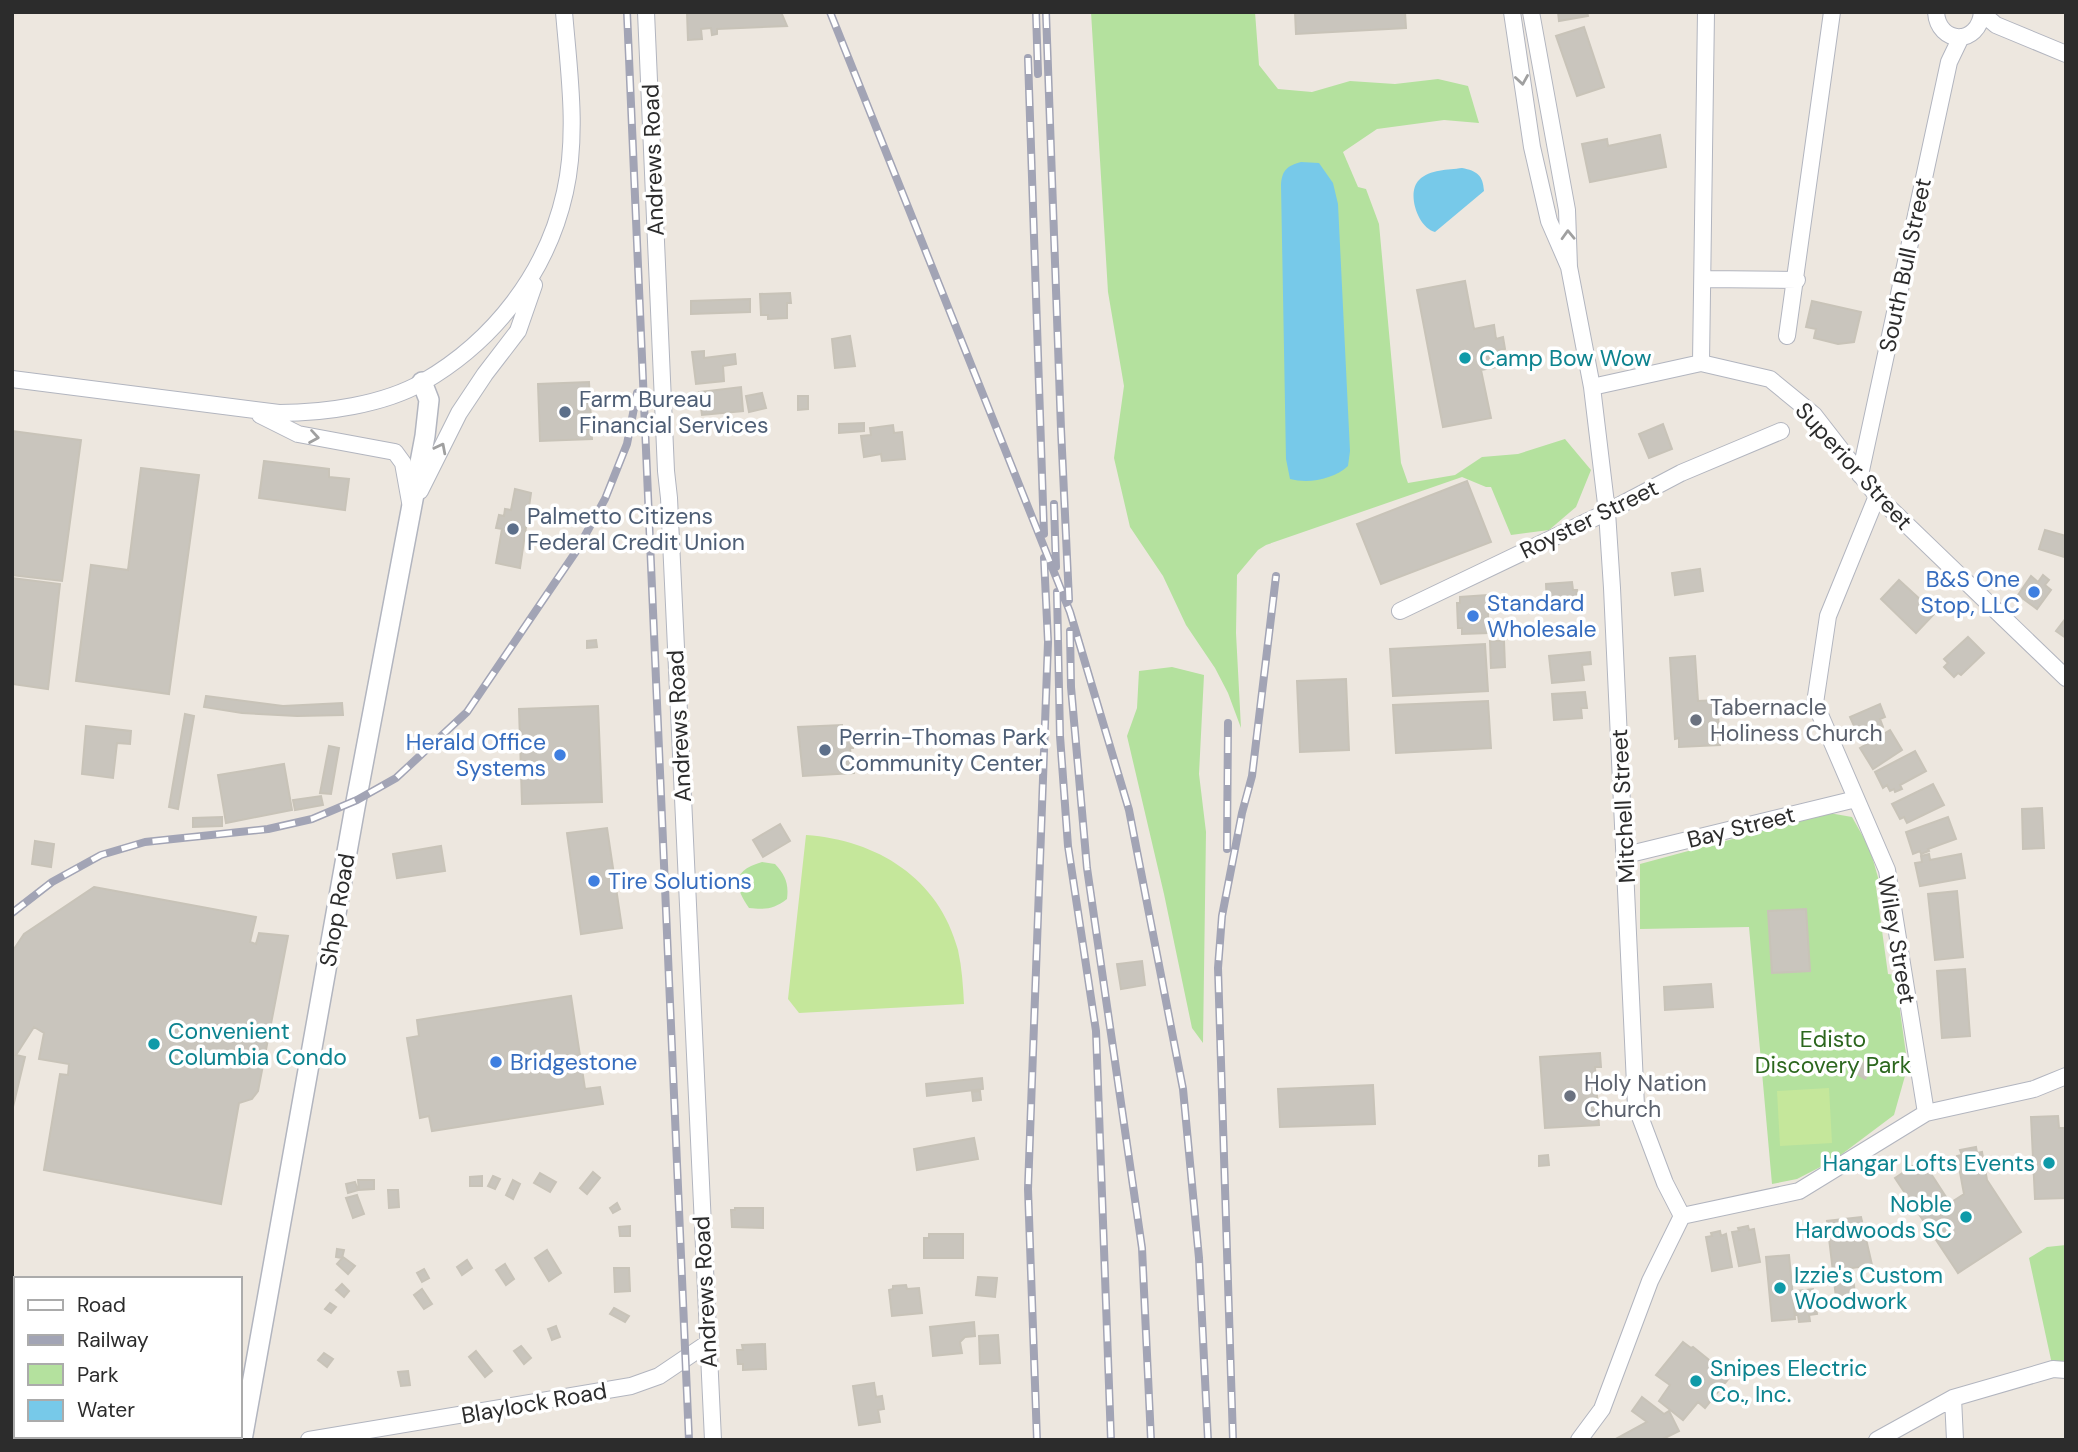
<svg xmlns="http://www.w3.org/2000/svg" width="2078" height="1452" font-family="'DM Sans',sans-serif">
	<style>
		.green { fill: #b4e19e }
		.pitch { fill: #c5e79b }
		.water { fill: #77c9e9 }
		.building { fill: #c9c5bd; stroke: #c8c3b8; stroke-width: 2 }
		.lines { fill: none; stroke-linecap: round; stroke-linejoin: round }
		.minor-casing { stroke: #b2b5bf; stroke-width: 18 }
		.tertiary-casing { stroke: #b2b5bf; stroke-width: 22 }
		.minor { stroke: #fff; stroke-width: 16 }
		.tertiary { stroke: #fff; stroke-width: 19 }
		.rail-casing { stroke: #a2a4b5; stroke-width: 8 }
		.rail { stroke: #fff; stroke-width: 5; stroke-dasharray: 16; stroke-linecap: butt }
		.oneway { stroke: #a0a0a0 }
		.culture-dot { fill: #0f9aa8; stroke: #fff; stroke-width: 2.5 }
		.service-dot { fill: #5c6f8a; stroke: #fff; stroke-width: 2.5 }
		.shop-dot { fill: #3f7fe0; stroke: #fff; stroke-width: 2.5 }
		.worship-dot { fill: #6b7280; stroke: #fff; stroke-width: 2.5 }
		.labels { text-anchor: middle; stroke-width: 7; stroke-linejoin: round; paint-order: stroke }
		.street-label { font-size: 23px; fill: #2c2c2c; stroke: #fff }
		.culture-label { font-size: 23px; fill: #0d838f; stroke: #fff; text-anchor: start }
		.service-label { font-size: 23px; fill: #4e5e75; stroke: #fff; text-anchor: start }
		.shop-label { font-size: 23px; fill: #366cbe; stroke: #fff; text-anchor: start }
		.worship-label { font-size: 23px; fill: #5b616d; stroke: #fff; text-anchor: start }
		.park-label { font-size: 23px; fill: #2c671e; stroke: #fff }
	</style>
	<rect width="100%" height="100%" fill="#ede7df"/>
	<!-- green -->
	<path class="green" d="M1091,12h164l4,53 19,24 34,3 38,-11 45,3 43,-5 30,7 11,37 -35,-3 -67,9 -34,23 15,35 8,2 13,35 22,239 7,20 47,-8 27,-18 36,-3 47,-15 26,31 -15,37 -27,23 -38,5 -20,-48h-5l-24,-10 -196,68 -8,5 -21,25 -1,58 5,95 -13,-35 -13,-25 -29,-43 -23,-49 -33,-49 -16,-69 10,-72 -16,-94z
		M1172,667l32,8 -5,99 7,58 -3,211 -11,-15 -28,-134 -37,-158 10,-28 2,-37z
		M1829,813l23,4 18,32 9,32 -3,6 12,87 7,1 12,86 -2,15 -11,39 -60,45 -37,19 -25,5 -23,-257 -109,2v-65z
		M762,862l13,2c10,11 14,19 12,35 -13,10 -22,11 -38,9 -16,-24 -17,-37 13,-46z
		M2066,1245v125l-13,-1 -24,-111 18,-11z"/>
	<!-- pitch -->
	<path class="pitch" d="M806,835c71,5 133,43 152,115 4,18 5,36 6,54l-165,9 -11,-14z
		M1829,1088l3,55 -52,3 -3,-55z"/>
	<!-- water -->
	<path class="water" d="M1301,162l18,1 14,20 5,21 12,247 -2,15c-14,13 -39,18 -58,13l-4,-20 -5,-274c1,-15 6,-19 20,-23z
		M1462,168c15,3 21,7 22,23l-49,41c-17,-4 -29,-39 -16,-52 11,-11 29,-10 43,-12z"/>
	<!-- building -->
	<path class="building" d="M687,12h94l6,14 -70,3v5l-5,1 -1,-7 -10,1 1,10 -14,1z
		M1295,12h110l1,16 -110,6z
		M1558,12h29l1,4 -29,5z
		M1584,27l20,60 -27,9 -21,-60z
		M1660,135l6,32 -76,15 -8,-38 25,-5 1,7z
		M1465,281l9,48 20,-4 2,14 7,-2 2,12 -6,1 3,16 -21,4 10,48 -48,9 -26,-137z
		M790,293l1,10h-4v15l-19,1v-4h-7l-1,-21z
		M750,299v13l-59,2v-13z
		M1812,301l49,11 -7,30 -16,2 -24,-6 2,-9 -10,-2z
		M850,336l5,30 -20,2 -3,-29z
		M704,351v7l31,-4 1,10 -13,2 1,15 -28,3 -4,-32z
		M589,382l3,57 -52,2 -2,-57z
		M741,387l2,24 -41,4 -3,-23z
		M762,393l4,15 -17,4 -3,-16z
		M798,396h10v13l-10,1z
		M864,423v8l-25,2v-9z
		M1663,424l9,25 -23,9 -10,-24z
		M893,425l1,8 8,-1 3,27 -23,2 -1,-7 -17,3 -3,-21 10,-1 -1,-7z
		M12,431l69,9 -19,141 -50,-6z
		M264,461l65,8v8l20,2 -4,31 -86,-12z
		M141,468l58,7 -30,219 -93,-13 15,-116 37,5z
		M1467,481l24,61 -110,42 -24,-60z
		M515,489l16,4 -11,75 -24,-5 6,-34 -6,-1 3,-13 5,1 1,-7 6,1z
		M2045,530l21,6 -2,21 -25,-8z
		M1700,569l3,22 -28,4 -3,-22z
		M2043,575l6,5 -4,5 6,5 -14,19 -19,-14 13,-19 7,6z
		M12,578l48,6 -12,105 -36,-5z
		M1899,580l36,33 -19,20 -35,-34z
		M1572,582l1,8h4l-2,15 -28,1 -1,-22z
		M1487,595l2,38 -27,1v-6h-4l-1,-25h3v-6z
		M2066,618v20l-10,-7z
		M1968,637l16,16 -23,22 -3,-2 -4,4 -10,-10 4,-4 -4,-4z
		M596,640l1,7 -10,1v-7z
		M1490,641h14l1,26 -14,1z
		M1485,644l3,47 -95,5 -3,-47z
		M1590,652l1,12 -9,1 2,15 -32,3 -3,-27z
		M1695,656l3,45 19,-1 3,45 -41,2v-9l-4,1 -5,-81z
		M1346,679l3,71 -49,2 -3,-71z
		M1585,692l2,16h-6l1,10 -28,2 -2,-26z
		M206,696l77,10 59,-3 1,12 -46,1 -55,-3 -38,-6z
		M1488,701l3,47 -95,5 -3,-48z
		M1880,704l5,13 -5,2 3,8 -22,9 -3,-1 -8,-18z
		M598,706l4,96 -80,2 -3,-95z
		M185,714l9,2 -16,93 -9,-2z
		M842,725v11l10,-1 1,13h-3l2,23h2v2l-51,3 -5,-49z
		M86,726l45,5 -1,13 -13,-1 -4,35 -31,-4z
		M1890,730l12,20 -29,19 -13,-21z
		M329,746l10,2 -8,46 -11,-1z
		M1915,751l11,20 -26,14 2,4 -7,3 -1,-3 -4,2 -3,-6 -4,3 -8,-16z
		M284,764l8,46 -66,13 -8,-48z
		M1933,784l11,21 -37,18 -3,-6 -4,2 -8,-15z
		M321,796l2,9 -28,5 -2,-10z
		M2042,808l2,40 -21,1 -1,-40z
		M222,817v9l-29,1v-9z
		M1948,817l8,22 -28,10 1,2 -8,3 -1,-3 -7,3 -7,-22z
		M780,824l10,17 -27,16 -10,-17z
		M607,828l15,100 -41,6 -14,-101z
		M35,841l19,3 -3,23 -19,-3z
		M441,846l4,25 -48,7 -4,-24z
		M1929,854l1,6 31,-6 4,24 -45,8 -5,-23 7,-1 -1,-6z
		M94,887l162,30 -6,25 6,2 3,-11 29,3 -30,155 -6,8 -13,4 -18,101 -177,-34 16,-96 8,1 1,-11 -30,-5 5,-26 -10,-6 -18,28 9,2 -13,54v-159l12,-18z
		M1957,891l6,66 -28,3 -7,-66z
		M1806,909l4,62 -38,2 -4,-62z
		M1142,961l3,24 -24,4 -4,-25z
		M1965,969l5,67 -28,2 -5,-67z
		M1711,984l2,23 -48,3 -1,-23z
		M571,996l14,93 15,-2 3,17 -171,27 -3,-15 -9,2 -13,-80 12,-2 -2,-16z
		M1600,1053l1,14h-6l4,58 -54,3 -5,-71z
		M1864,1062l9,6 -8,11 -9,-6z
		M982,1078l1,11 -56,7 -1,-12z
		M1373,1085l2,39 -95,3 -2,-38z
		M980,1091l1,9 -8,1 -1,-9z
		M2058,1116l1,12h7v70l-31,1 -4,-82z
		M974,1138l4,21 -61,11 -3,-21z
		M1976,1147l1,6 5,-1 5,28 34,52 -63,41 -63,-95 27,-18 28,43 14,-9 -7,-38 5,-1 -2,-5z
		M1548,1155l1,10 -10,1v-10z
		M593,1172l7,6 -13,16 -7,-6z
		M540,1173l16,9 -6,10 -16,-9z
		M482,1176v10h-12v-9z
		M493,1176l7,3 -5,10 -7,-3z
		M358,1180h16v9l-15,1z
		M513,1180l7,4 -7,15 -7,-4z
		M355,1182l3,8 -10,3 -2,-9z
		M388,1190h10l1,17 -10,1z
		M357,1195l7,19 -11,4 -7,-20z
		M617,1203l3,6 -7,4 -3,-5z
		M735,1208h28v20l-31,-1 -1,-17h4z
		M1861,1217l11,48 -20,3 4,35 -19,3 -10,-85z
		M630,1226v10h-10l-1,-9z
		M1748,1226l1,4 5,-1 6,33 -21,4 -7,-34 7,-1 -1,-3z
		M1720,1231l1,5 5,-2 6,33 -20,4 -6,-34 6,-1 -1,-3z
		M929,1234h34v24h-39v-20h5z
		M337,1249l7,1 -2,8 -6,-1z
		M547,1250l14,23 -12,8 -14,-23z
		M1789,1255l6,64 -23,2 -6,-64z
		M343,1257l12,9 -7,8 -11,-10z
		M467,1260l5,8 -10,7 -5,-8z
		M505,1264l9,15 -8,6 -10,-15z
		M614,1268h15l1,23 -15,1z
		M424,1269l5,9 -7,4 -5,-9z
		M978,1277l19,1 -2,19 -19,-2z
		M342,1284l7,7 -5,6 -8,-7z
		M906,1285l1,4 12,-1 3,25 -30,3 -3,-26 4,-1v-3z
		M422,1289l10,15 -8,5 -10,-14z
		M1813,1289l4,25 -8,1 1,6 -11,1 -1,-7h-2l-3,-20h3l-1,-4z
		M330,1303l6,4 -5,6 -6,-4z
		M614,1308l15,8 -4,6 -15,-8z
		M974,1322l1,14 -10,1 -5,5 2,11 -29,3 -3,-29z
		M556,1326l4,11 -8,3 -4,-11z
		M998,1335l2,28 -20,1 -1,-28z
		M1683,1342l8,6 2,-1 37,30 -25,31 -7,-6 -15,18 -24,-19 11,-16 -14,-10z
		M765,1344l1,25 -23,1v-6h-5l-1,-14h6l-1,-5z
		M521,1346l10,12 -7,6 -10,-13z
		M476,1351l16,20 -7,6 -16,-20z
		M324,1353l9,6 -6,8 -9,-7z
		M408,1371l2,14 -9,1 -3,-14z
		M12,1372h4v51h-4z
		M874,1383l2,14 6,-1 2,13 -6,1 2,12 -21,3 -6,-39z
		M1642,1397l22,17 5,-3 10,20 -18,9h-47l33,-18 -15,-11z"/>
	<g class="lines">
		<!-- minor casing -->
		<g class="minor-casing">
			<path id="minor" d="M646,12l20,459 3,27 44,942
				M1512,12l20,135 17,74 20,46 -2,-57 -36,-198
				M1936,12c2,33 43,34 46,0
				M1982,13l14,12 70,29
				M1569,267l23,120 109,-24 69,16 44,36 63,81 189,182
				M1704,279l93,1
				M1787,336l45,-324
				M1701,363l5,-351
				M12,379l267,34c45,0 104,-8 144,-31 71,-41 124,-109 142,-190 13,-59 4,-120 -1,-180
				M1592,387l15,125 5,76 24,518 29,77 17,33
				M260,415l38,19 97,18 8,11 7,39
				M1860,475l89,-413 12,-25
				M420,491l39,-78 26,-39 33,-43 16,-46
				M1877,496l-49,120 -13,87 72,167 39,243
				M1400,611l207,-99 74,-39 100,-42
				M1626,855l230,-56
				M1953,1398l2,42
				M309,1440l322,-54 28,-10 49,-33
				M1579,1440l23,-31 48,-128 32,-65 117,-25 127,-78 108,-24 32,-13
				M1877,1440l76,-42 100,-29 13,1"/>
		</g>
		<!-- tertiary casing -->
		<g class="tertiary-casing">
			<path id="tertiary" d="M242,1440l113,-633 70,-371 4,-36 -7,-18"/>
		</g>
		<!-- minor -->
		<use href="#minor" class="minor"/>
		<!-- tertiary -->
		<use href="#tertiary" class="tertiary"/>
		<!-- rail casing -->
		<g class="rail-casing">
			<path id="rail" d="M627,12l62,1428
				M830,12l240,600 59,198 54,279 16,169 9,182
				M1036,12l2,62
				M1046,12l15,417 8,171
				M1028,58l16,476
				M1054,504l2,63
				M1057,592l3,144 8,110 28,185 15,409
				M1070,631l1,56 16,181 55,380 9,192
				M1227,849l1,-126
				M12,913l40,-31 49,-27 44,-13 123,-13 44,-10 45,-19 39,-22 71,-66 110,-162 28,-51 22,-55 10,-51
				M1037,1440l-9,-251 20,-547 -4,-84
				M1233,1440l-15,-472 4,-52 20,-103 10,-37 24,-200"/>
		</g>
		<!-- rail -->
		<use href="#rail" class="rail"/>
	</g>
	<!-- one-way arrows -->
	<defs><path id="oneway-chevron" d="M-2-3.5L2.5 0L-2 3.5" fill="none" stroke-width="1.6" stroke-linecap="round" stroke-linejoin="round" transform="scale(1.75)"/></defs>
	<g class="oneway">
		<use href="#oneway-chevron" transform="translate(1522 80) rotate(81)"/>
		<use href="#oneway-chevron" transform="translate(1568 235) rotate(-92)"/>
		<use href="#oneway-chevron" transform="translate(314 437) rotate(9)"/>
		<use href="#oneway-chevron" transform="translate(441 448) rotate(-63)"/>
	</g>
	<!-- markers -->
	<g class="culture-dot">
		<circle cx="1465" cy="358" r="7"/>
		<circle cx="154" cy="1044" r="7"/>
		<circle cx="2049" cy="1163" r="7"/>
		<circle cx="1966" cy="1217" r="7"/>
		<circle cx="1780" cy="1288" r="7"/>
		<circle cx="1696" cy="1381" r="7"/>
	</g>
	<g class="service-dot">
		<circle cx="565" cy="412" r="7"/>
		<circle cx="513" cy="529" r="7"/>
		<circle cx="825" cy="750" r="7"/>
	</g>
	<g class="shop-dot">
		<circle cx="2034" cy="592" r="7"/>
		<circle cx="1473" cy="616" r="7"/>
		<circle cx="560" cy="755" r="7"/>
		<circle cx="594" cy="881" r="7"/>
		<circle cx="496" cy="1062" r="7"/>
	</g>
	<g class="worship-dot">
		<circle cx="1696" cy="720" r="7"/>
		<circle cx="1570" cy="1096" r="7"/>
	</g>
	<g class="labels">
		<!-- street labels -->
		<g class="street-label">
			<text transform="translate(653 160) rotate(-92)" y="8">Andrews Road</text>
			<text transform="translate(1905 265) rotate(-78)" y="8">South Bull Street</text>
			<text transform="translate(1854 466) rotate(48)" y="8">Superior Street</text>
			<text transform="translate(1589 519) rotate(-26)" y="8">Royster Street</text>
			<text transform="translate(679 726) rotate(-93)" y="8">Andrews Road</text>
			<text transform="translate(1623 806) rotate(-93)" y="8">Mitchell Street</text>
			<text transform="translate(1741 827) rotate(-14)" y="8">Bay Street</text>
			<text transform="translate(337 910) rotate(-80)" y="8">Shop Road</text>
			<text transform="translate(1897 940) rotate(80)" y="8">Wiley Street</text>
			<text transform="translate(705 1292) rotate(-93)" y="8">Andrews Road</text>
			<text transform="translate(534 1403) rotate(-10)" y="8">Blaylock Road</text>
		</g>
		<!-- culture labels -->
		<g class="culture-label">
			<text x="1479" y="366">Camp Bow Wow</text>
			<text x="168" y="1039">Convenient<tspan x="168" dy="26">Columbia Condo</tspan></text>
			<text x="2035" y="1171" text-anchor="end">Hangar Lofts Events</text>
			<text x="1952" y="1212" text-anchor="end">Noble<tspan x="1952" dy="26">Hardwoods SC</tspan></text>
			<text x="1794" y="1283">Izzie's Custom<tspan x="1794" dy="26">Woodwork</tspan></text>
			<text x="1710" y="1376">Snipes Electric<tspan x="1710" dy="26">Co., Inc.</tspan></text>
		</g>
		<!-- service labels -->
		<g class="service-label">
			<text x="579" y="407">Farm Bureau<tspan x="579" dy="26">Financial Services</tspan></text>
			<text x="527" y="524">Palmetto Citizens<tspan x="527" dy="26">Federal Credit Union</tspan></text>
			<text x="839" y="745">Perrin-Thomas Park<tspan x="839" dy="26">Community Center</tspan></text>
		</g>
		<!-- shop labels -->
		<g class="shop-label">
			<text x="2020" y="587" text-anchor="end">B&amp;S One<tspan x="2020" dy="26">Stop, LLC</tspan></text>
			<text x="1487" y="611">Standard<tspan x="1487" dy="26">Wholesale</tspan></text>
			<text x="546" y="750" text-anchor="end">Herald Office<tspan x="546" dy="26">Systems</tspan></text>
			<text x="608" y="889">Tire Solutions</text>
			<text x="510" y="1070">Bridgestone</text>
		</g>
		<!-- worship labels -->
		<g class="worship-label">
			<text x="1710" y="715">Tabernacle<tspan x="1710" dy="26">Holiness Church</tspan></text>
			<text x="1584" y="1091">Holy Nation<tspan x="1584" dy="26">Church</tspan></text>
		</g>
		<!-- park labels -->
		<g class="park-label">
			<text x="1833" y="1047">Edisto<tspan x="1833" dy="26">Discovery Park</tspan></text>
		</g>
	</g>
	<!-- border -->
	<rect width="2078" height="1452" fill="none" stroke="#2c2c2c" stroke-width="28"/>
	<!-- legend -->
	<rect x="14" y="1277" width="228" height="161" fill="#ffffff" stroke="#ababab" stroke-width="2"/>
	<rect x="28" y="1300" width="35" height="10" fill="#ffffff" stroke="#ababab" stroke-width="2"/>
	<text x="77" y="1312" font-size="21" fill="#2c2c2c">Road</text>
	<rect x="28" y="1335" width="35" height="10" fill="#a2a4b5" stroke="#ababab" stroke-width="2"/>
	<text x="77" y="1347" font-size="21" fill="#2c2c2c">Railway</text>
	<rect x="28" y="1364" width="35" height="21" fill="#b4e19e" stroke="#ababab" stroke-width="2"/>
	<text x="77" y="1382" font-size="21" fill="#2c2c2c">Park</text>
	<rect x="28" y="1400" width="35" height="21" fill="#77c9e9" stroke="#ababab" stroke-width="2"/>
	<text x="77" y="1417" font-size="21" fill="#2c2c2c">Water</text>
</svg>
